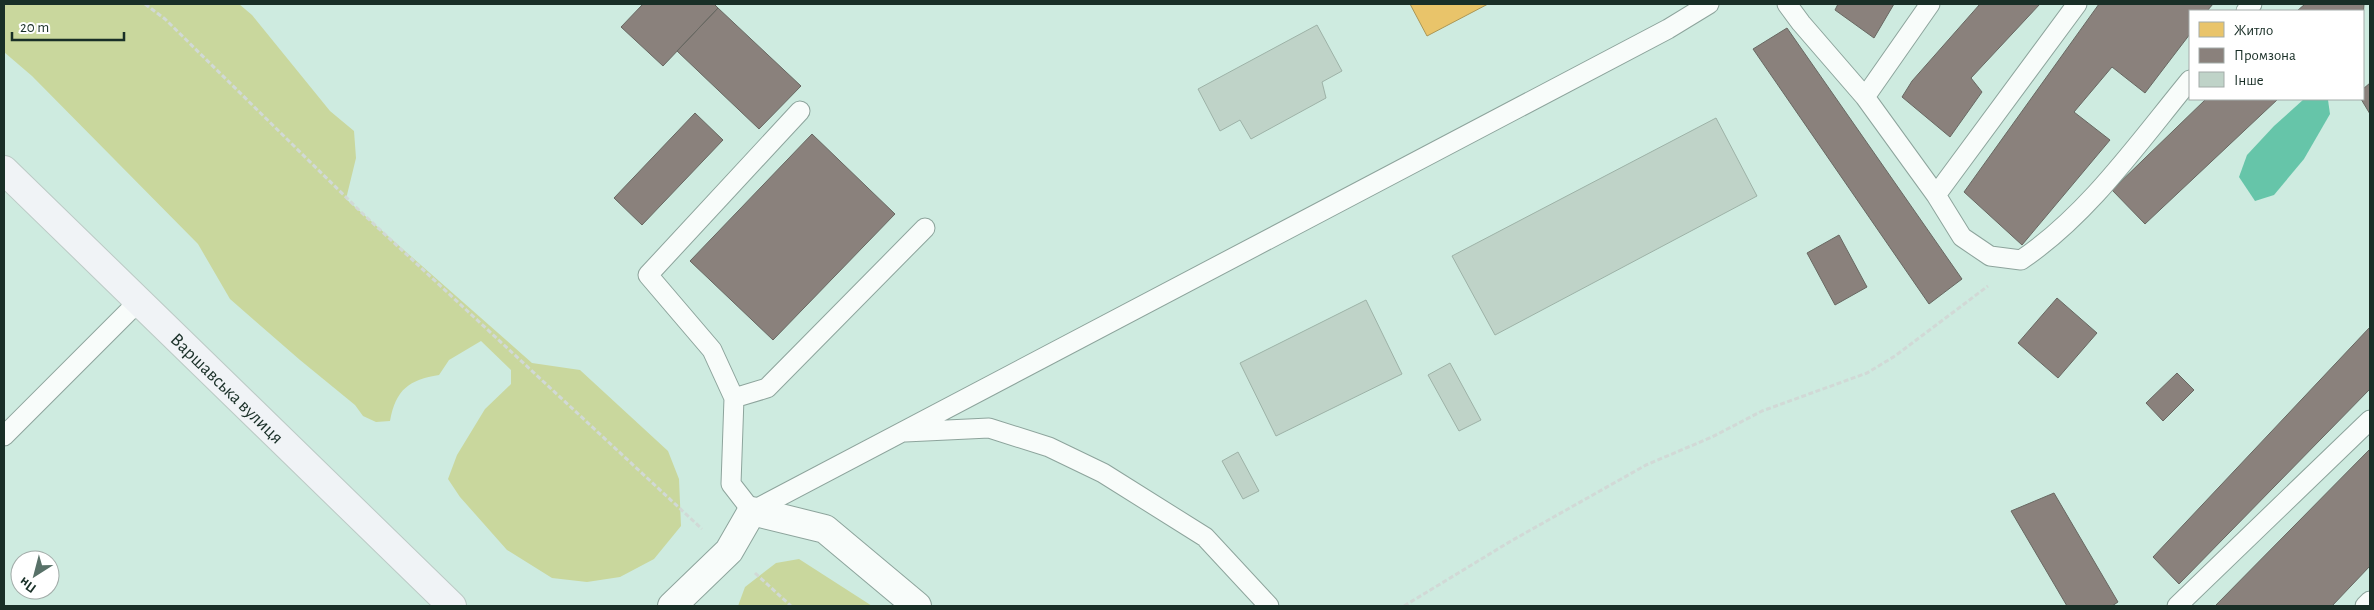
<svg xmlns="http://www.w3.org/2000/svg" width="2374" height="610" font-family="'Alegreya Sans',sans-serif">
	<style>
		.green { fill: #c9d79d }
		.water { fill: #66c5a9 }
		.homes { fill: #e9c46a; stroke: #ab9756 }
		.industry { fill: #8a817c; stroke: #686862 }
		.building { fill: #bfd3c8; stroke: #9db2a7 }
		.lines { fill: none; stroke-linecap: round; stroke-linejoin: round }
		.service-casing { stroke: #8da49c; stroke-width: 21 }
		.minor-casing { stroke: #8da49c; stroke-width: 30 }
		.trunk-casing { stroke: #bbcac5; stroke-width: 30 }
		.path { stroke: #d1d9d6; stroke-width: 3; stroke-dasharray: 5 2.5; stroke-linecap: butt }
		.service { stroke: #f8fcfa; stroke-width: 19 }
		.minor { stroke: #f8fcfa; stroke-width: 28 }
		.trunk { stroke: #f0f3f6; stroke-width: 28 }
		.labels { text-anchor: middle; stroke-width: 5; stroke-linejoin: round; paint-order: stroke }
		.street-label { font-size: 19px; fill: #192f27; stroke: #fff }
	</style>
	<rect width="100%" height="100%" fill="#ceebe0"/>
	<!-- green -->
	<path class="green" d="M4,4h235l13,11 78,96 24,20 2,27 -10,41 186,164 48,7 88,81 11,28 2,47 -27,33 -34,18 -33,5 -35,-4 -45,-28 -47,-53 -12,-18 9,-24 28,-46 26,-25v-14l-30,-29 -32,19 -10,15c-30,5 -43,14 -49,46l-14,1 -13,-6 -8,-11 -55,-45 -70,-61 -32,-55 -166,-168 -28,-24z
		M799,559l70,45 3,2h-134l7,-19 31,-24z"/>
	<!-- water -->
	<path class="water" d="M2304,99h22l2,1 2,14 -26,45 -30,36 -19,6 -16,-24 8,-22 27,-29z"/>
	<!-- homes -->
	<path class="homes" d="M1410,4h78l-61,32z"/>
	<!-- industry -->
	<path class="industry" d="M643,4h71l4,4 -55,58 -42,-39z
		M1838,4h56l-20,34 -39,-28z
		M1980,4h60l-69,74 11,14 -32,45 -48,-40 10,-16z
		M2099,4h114l-6,7h-17v23l-45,59 -33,-26 -38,45 36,28 -88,105 -58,-53z
		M2305,4h59l-1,15v-8h-66z
		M718,8l83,78 -42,43 -82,-78z
		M1787,28l175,251 -33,25 -176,-255z
		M2370,83v31l-9,-15 2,-10z
		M2206,99h72l-133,125 -33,-34z
		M695,113l28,27 -81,85 -28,-27z
		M812,134l83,80 -122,126 -83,-79z
		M1839,235l28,52 -32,18 -28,-52z
		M2057,298l40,35 -39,45 -40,-35z
		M2370,327v62l-191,195 -26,-27z
		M2177,373l17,17 -31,31 -17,-18z
		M2370,449v117l-38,40h-117z
		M2054,493l64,109 -6,4h-45l-56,-95z"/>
	<!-- building -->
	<path class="building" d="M1317,25l25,46 -20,11 4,16 -75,41 -11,-19 -20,11 -22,-42z
		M1716,118l41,78 -262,139 -43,-79z
		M1366,300l36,74 -126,62 -36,-73z
		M1450,363l31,57 -22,11 -31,-56z
		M1238,452l21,39 -16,8 -21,-38z"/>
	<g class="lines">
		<!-- service casing -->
		<g class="service-casing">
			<path id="service" d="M1787,4l14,19 64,74 71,98 26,42 28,19 31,4c67,-45 118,-118 169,-180
				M2246,11l6,-7
				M1865,97l65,-93
				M800,111l-152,164 64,75 22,48 -3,86 21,27 916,-482 41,-25
				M1936,195l141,-191
				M734,398l33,-10 158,-160
				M905,432l84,-4 60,19 54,26 102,64 64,69
				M4,436l135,-135
				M2177,606l193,-186
				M2365,606l5,-5"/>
		</g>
		<!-- minor casing -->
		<g class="minor-casing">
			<path id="minor" d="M672,606l57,-55 23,-40 73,18 92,77"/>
		</g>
		<!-- trunk casing -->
		<g class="trunk-casing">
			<g id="trunk">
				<path id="s1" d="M4,170l448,436"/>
			</g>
		</g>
		<!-- path -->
		<path class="path" d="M145,4l20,15 197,194 340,316
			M755,573l36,33
			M1404,606l107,-65 135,-76 66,-28 50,-26 105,-38 28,-17 93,-70"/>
		<!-- service -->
		<use href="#service" class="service"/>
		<!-- minor -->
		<use href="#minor" class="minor"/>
		<!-- trunk -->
		<use href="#trunk" class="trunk"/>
	</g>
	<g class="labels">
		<!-- street labels -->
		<g class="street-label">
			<text dy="7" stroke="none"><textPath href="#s1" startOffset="312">Варшавська вулиця</textPath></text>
		</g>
	</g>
	<!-- border -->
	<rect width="2374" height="610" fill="none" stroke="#192f27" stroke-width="10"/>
	<!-- legend -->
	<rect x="2189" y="10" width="175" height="90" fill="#ffffff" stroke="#a3aca9"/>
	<rect x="2199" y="22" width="25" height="15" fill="#e9c46a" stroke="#a3aca9"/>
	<text x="2234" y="35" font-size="15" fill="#192f27">Житло</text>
	<rect x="2199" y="48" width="25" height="15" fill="#8a817c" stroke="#a3aca9"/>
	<text x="2234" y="60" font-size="15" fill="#192f27">Промзона</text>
	<rect x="2199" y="72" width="25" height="15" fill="#bfd3c8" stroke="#a3aca9"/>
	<text x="2234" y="85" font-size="15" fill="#192f27">Інше</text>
	<!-- north arrow -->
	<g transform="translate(35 575) rotate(216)"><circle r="24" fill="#ffffff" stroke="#a3aca9"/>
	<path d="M0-4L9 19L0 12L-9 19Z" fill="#587168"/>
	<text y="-8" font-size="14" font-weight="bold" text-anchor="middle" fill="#192f27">Пн</text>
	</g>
	<!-- scale -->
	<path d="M12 32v8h112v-8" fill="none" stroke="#192f27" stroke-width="2.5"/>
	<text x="20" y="32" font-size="15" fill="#192f27" stroke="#ffffff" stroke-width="4" paint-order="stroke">20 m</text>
</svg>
